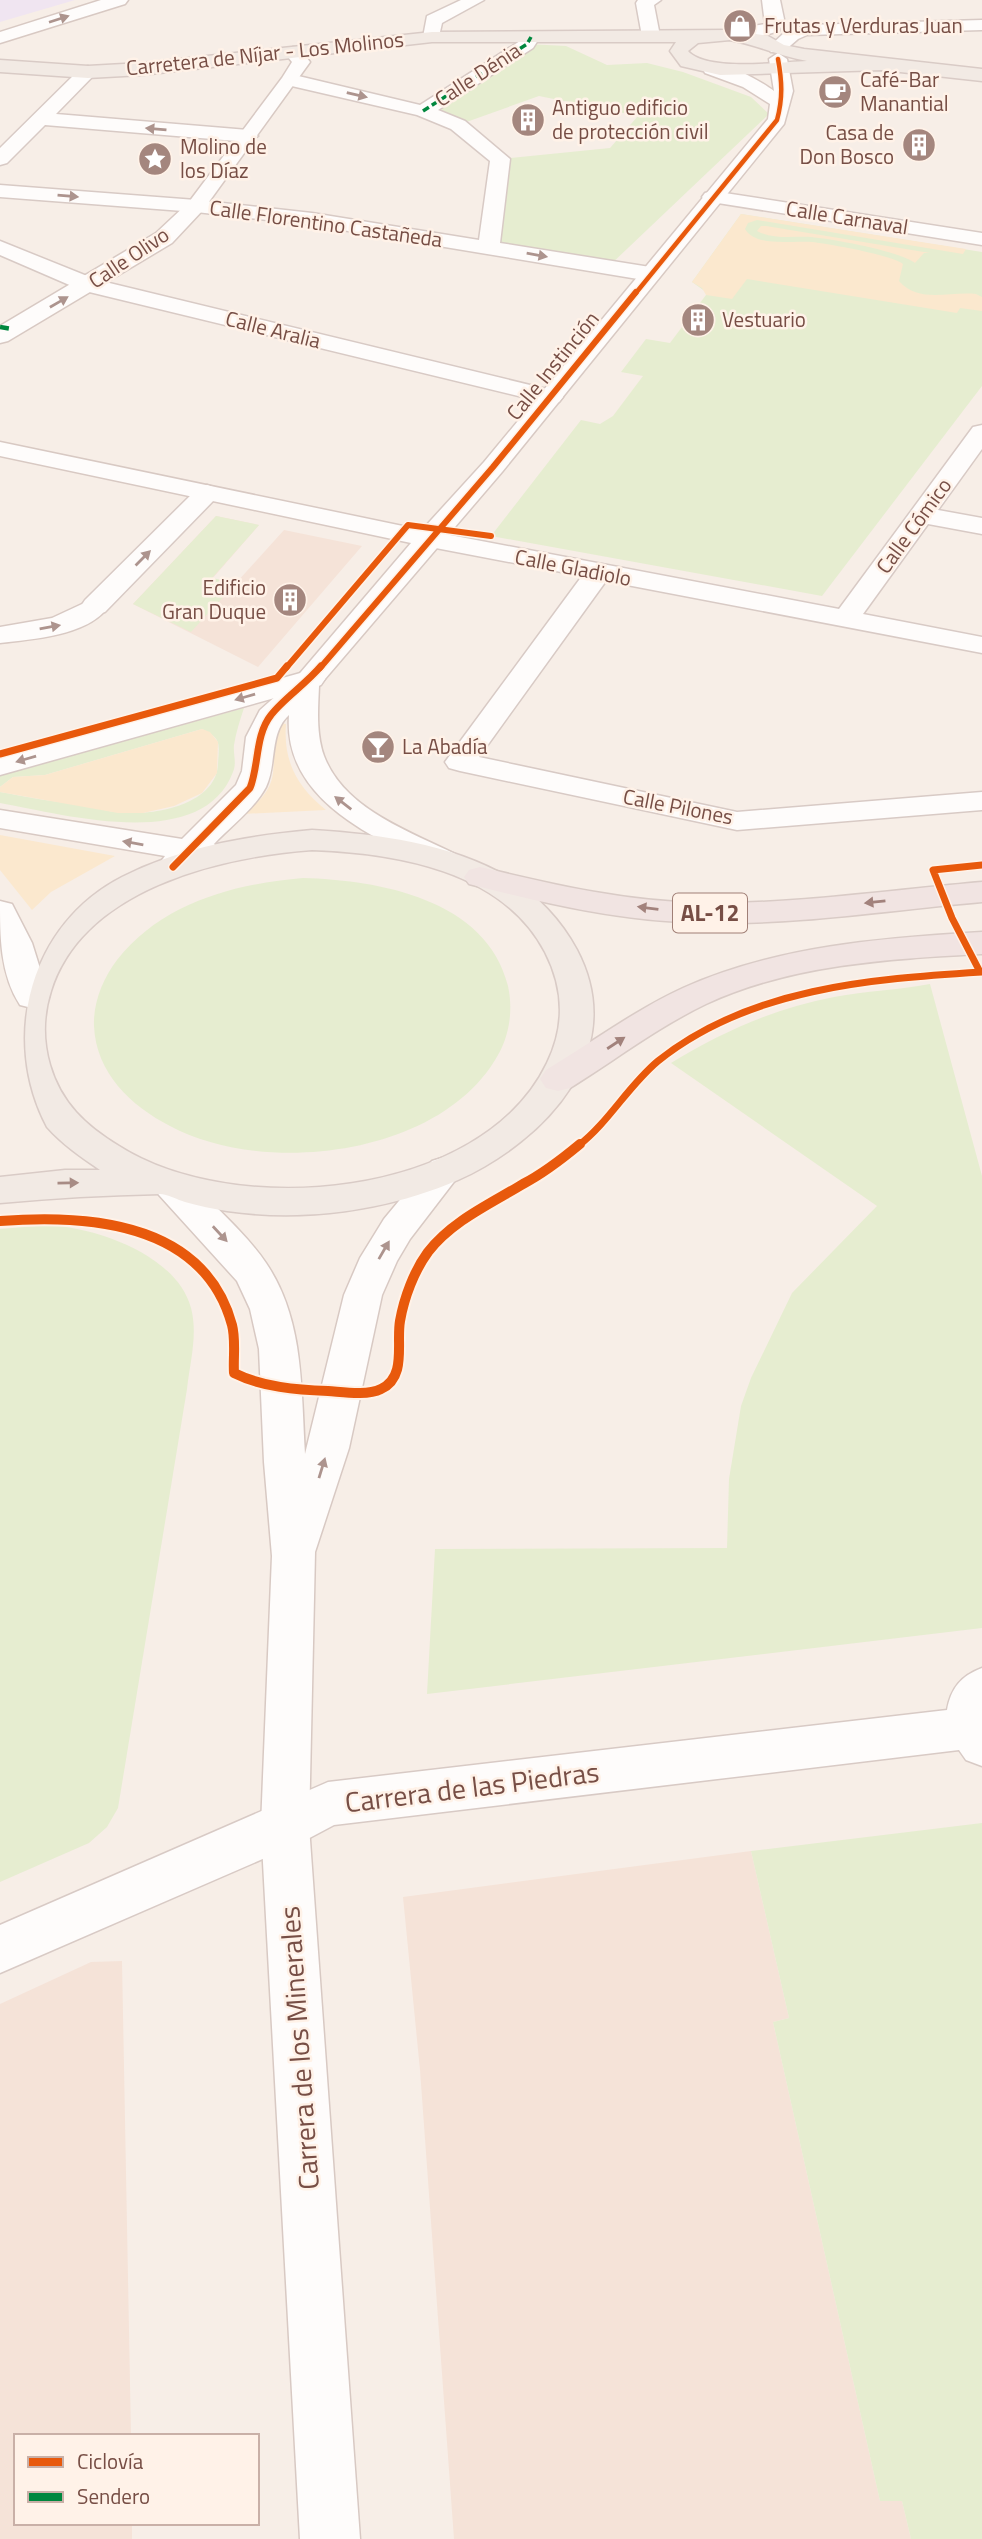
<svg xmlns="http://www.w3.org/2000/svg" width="982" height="2539" font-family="'Titillium Web',sans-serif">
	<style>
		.residential { fill: #f5e3d8 }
		.education { fill: #f0e5f1 }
		.green { fill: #e6edd0 }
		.sand { fill: #fbe8ce }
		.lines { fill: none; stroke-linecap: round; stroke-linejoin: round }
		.street-casing { stroke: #d8cac5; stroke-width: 3 }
		.secondary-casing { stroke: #d8c9c3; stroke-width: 3 }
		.primary-casing { stroke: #d9cbc6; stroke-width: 3 }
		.highway-casing { stroke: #d9cbc6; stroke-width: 3 }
		.street { fill: #fefcfb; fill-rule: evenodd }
		.secondary { fill: #fefcfb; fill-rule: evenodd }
		.primary { fill: #f2eae4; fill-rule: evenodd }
		.highway { fill: #f1e4e2; fill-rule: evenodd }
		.quiet-far1 { stroke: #00873e; stroke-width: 3.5; stroke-dasharray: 7 3.5; stroke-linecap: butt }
		.quiet { stroke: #00873e; stroke-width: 4.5; stroke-dasharray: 9 4.5; stroke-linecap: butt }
		.cycleway-far3-casing { stroke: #fff2e8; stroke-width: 7 }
		.cycleway-far2-casing { stroke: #fff2e8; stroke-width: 9 }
		.cycleway-far1-casing { stroke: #fff2e8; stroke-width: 10 }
		.cycleway-casing { stroke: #fff2e8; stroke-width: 14 }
		.cycleway-far3 { stroke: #e8590c; stroke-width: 4.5 }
		.cycleway-far2 { stroke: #e8590c; stroke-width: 6 }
		.cycleway-far1 { stroke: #e8590c; stroke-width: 7 }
		.cycleway { stroke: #e8590c; stroke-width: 10 }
		.oneway { fill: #ad948e }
		.oneway2 { fill: #a2827c }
		.oneway3 { fill: #a88c85 }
		.labels { text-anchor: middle; stroke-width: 5; stroke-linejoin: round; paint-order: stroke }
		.far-poi-label { font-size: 21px; fill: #774e45; stroke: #fff2e8; text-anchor: start }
		.far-street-label { font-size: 21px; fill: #774e45; stroke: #fff2e8 }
		.shield { fill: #fff2e8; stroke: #a07f76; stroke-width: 2 }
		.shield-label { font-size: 23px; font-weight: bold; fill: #774e45 }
		.near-street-label { font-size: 28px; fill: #774e45; stroke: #fff2e8 }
	</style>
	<rect width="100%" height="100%" fill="#f7eee7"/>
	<!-- residential -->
	<path class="residential" d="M216,516l43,9 -47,54 24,4 48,-53 78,16 -104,121 -125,-63z
		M751,1851l38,167 -16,4 107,479h22l9,38h-457l-34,-469 -17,-173z
		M122,1961l9,475h-115v87h116v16h-132v-535l91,-42z"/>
	<!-- education -->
	<path class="education" d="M0,0h75l-75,22z"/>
	<!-- green -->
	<path class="green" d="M527,44l39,2 41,19 40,-2 36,9 68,25 18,17 -161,153 -119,-20 11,-88 110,-11 28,-32 -99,-20 -81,29 -35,-14z
		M741,214l241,38v134l-160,210 -331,-60 90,-116 19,4 13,-8 30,-40 -22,-4 25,-33 24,4 36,-48v-3l-14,-10z
		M216,516l43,9 -47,53 24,5 -45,49 -58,-28z
		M244,708c-4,12 -8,24 -10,37 -1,9 3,18 -1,27 -31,82 -170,42 -233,31v-11c27,5 53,10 80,12 12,1 24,7 36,8 34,5 100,-6 102,-48 1,-21 4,-25 -16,-35l-157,46 -32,2 -13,10v-12z
		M303,878c75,2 184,21 205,108 5,23 2,48 -10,69 -56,101 -233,122 -328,71 -39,-20 -74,-53 -76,-100 -1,-23 9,-48 23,-66 45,-57 117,-76 186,-82z
		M930,984l52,192v452l-555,66 8,-145 292,-1 2,-69 12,-73 10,-28 41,-85 85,-87 -206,-143c51,-31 104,-55 163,-66 32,-6 64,-7 96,-13z
		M49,1225c48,3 128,30 142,83 7,26 -1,54 -4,81l-69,419 -11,19 -18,16 -89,39v-653z
		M982,1823v716h-71l-9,-38h-22l-107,-479 16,-4 -38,-167z"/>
	<!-- sand -->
	<path class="sand" d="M741,214l225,35 -3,5 -206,-34 -9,3 -3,6c11,19 49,11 67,13 17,2 80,13 91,22l-4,17c20,23 50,10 77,13l6,3v14l-22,-3 -3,5 -210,-34 -15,20 -26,-4 -4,-7 -10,-6z
		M761,226h5l164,27h-6l-9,10c-16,-12 -82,-24 -104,-26 -18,-1 -37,3 -54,-6z
		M281,723l5,1c-3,37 11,63 40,86l-83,4c48,-34 20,-51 38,-91z
		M202,729l8,3 8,10 -1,31 -15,20 -28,13 -31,7h-25l-118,-21v-5l13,-10 32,-2z
		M0,835l115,21 -64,36 -19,18 -32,-40z"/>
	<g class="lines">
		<!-- street casing -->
		<g class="street-casing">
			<path id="street" d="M461,0h23l-42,23 -4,18h-12l-3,-4 4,-21z
				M638,0h23l-7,5 6,31 -3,4 -6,1 -9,-5 -6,-33z
				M762,0h18l4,19 -5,12 -24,7 -35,1 -3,-4 3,-4 45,-7z
				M982,20v10l-175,5 -9,4 -15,13h-12l-3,-4 18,-17 19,-6z
				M531,32l9,5 -7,11 -95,62 27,11 45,38 -10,84 150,24 8,2 3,5 -3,5 -8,2 -338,-56 -116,-13 -196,-15v-12l196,15 116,13 167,27 11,-79 -39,-32 -34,-14 -134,-31 -2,-4 9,-6 130,31 100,-64 5,-8z
				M88,66l9,6 -41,42 192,16 10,6 -10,6 -203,-17 -38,38 -7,2v-17l81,-80z
				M712,191l270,42v12l-277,-44 -3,-4 3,-4z
				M0,241l97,39 462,112 4,5 -4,5 -8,2 -470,-114 -81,-35z
				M982,425v24l-44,61 44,8v16l-54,-10 -65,90 119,23v16l-376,-72 -127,176 258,55 245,-20v18l-245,20 -277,-59 -11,-3 -4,-6 137,-186 -162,-31 -4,-6 4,-6 9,-2 410,78 134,-182z
				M207,485l9,3 4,5 -4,5 -111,114 -10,2 -10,-2 -4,-6 4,-6 113,-112z
				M311,670l10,3 4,6 -4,6 -321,90v-18z
				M982,1668v98l-16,-6 -7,-10 -625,75 -32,17 -302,131v-48l328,-143 619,-72c4,-22 14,-34 35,-42z"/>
		</g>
		<!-- secondary casing -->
		<g class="secondary-casing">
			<path id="secondary" d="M101,0h27l-3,4 -125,39v-11z
				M293,47l6,1 11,14 -107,148 -31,33 -164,98 -8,2v-17l156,-93 33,-31 93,-124 10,-16 -8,-10z
				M778,53l9,6 6,32 -9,33 -282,348 -183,214c-1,23 -3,48 5,70 20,53 85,75 131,98l5,7 -5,7c-20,5 -36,-7 -54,-17 -55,-28 -117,-65 -112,-136 -20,18 -12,49 -23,72 -11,21 -36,40 -52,57l7,7 -5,7c-5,1 -13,0 -18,2 -16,5 -7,21 -36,14l-5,-7 8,-11 -165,-28v-18l182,29 54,-54 6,-14 4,-34 14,-27 35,-31 116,-136 -411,-87v-14l422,88 62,-68 284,-343 2,-15 -27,-17 -38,-14 -2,-4 2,-4c19,-5 54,15 69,26l-5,-32z
				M95,598l10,2 4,6c-21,30 -76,33 -109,37v-16l52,-9z
				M0,901l12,3 20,39 17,54 -5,8 -12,3 -12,-3c-20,-31 -20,-69 -20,-104z
				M445,1157l13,4 5,9 -53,69 -13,22 -15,34 -33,153 -34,104 -6,274 51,713h-60l-39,-713 11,-270 -8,-94 -5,-113 -9,-40 -13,-28 -78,-86 -6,-9 6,-9 13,-4 13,4c27,27 59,54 81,86 38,56 35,125 39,191l39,-159 16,-37 24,-39 48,-58z"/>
		</g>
		<!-- primary casing -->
		<g class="primary-casing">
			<path id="primary" d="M730,30l38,6 16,9 20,4 178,20v12l-100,-11 -162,5 -39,-9 -11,-15 6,-9h-244l-290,33 -54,3 -88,-6v-12l88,6 54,-3 290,-31zM730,40c27,5 50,16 77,21 -28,1 -101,11 -119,-10l10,-8z
				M312,830c66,4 137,13 196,47 29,18 53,43 69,73 53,101 -31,190 -119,230 -71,31 -155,42 -231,31 -14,-2 -28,-5 -42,-9 -7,-2 -18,-8 -25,-8 -53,1 -107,4 -160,9v-26l65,-7h35c-19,-13 -38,-26 -53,-43 -47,-89 -17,-203 75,-250 59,-30 124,-41 190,-47zM312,850c83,3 190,20 233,102 19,37 20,74 2,111 -65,136 -312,157 -428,83 -33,-20 -58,-43 -69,-81 -7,-24 -7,-49 1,-74 32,-102 168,-134 261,-141z"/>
		</g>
		<!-- highway casing -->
		<g class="highway-casing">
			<path id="highway" d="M480,867c74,18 149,35 226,36 92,1 184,-13 276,-21v20c-92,8 -184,23 -277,21 -80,-1 -159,-19 -236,-39l-5,-7 5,-7z
				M982,932v22c-93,5 -190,10 -276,50 -48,23 -91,56 -136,84l-12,3 -12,-3 -6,-9 6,-9c45,-27 89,-60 137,-82 94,-42 198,-50 299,-56z"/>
		</g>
		<!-- street -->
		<use href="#street" class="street"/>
		<!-- secondary -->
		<use href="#secondary" class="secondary"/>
		<!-- primary -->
		<use href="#primary" class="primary"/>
		<!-- highway -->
		<use href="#highway" class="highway"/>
		<!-- quiet-far1 -->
		<path class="quiet-far1" d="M423,111l104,-67 4,-7"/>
		<!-- quiet -->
		<path class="quiet" d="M0,327l12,2"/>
		<!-- cycleway-far3 casing -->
		<g class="cycleway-far3-casing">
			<path id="cycleway-far3" d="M635,294l142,-174c6,-22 5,-39 1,-61"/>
		</g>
		<!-- cycleway-far2 casing -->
		<g class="cycleway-far2-casing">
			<path id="cycleway-far2" d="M286,668l122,-143 83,11
				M320,668l173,-201 143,-175"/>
		</g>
		<!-- cycleway-far1 casing -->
		<g class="cycleway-far1-casing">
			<path id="cycleway-far1" d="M0,754l277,-76 10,-12
				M173,867l77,-79c9,-22 5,-53 21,-73 12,-16 35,-31 50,-49
				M980,972l-28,-54 -19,-48 49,-5
				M578,1146c31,-24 50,-60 80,-85 91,-73 213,-82 324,-89"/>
		</g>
		<!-- cycleway casing -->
		<g class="cycleway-casing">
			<path id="cycleway" d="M0,1221c88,-7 204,1 232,104 4,15 1,33 2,48 28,14 63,17 94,18 15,1 39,5 53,-2 26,-12 15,-46 19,-68 4,-23 14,-50 28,-69 24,-31 62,-48 95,-68 21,-11 39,-25 57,-40"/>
		</g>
		<!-- cycleway-far3 -->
		<use href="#cycleway-far3" class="cycleway-far3"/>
		<!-- cycleway-far2 -->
		<use href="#cycleway-far2" class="cycleway-far2"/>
		<!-- cycleway-far1 -->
		<use href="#cycleway-far1" class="cycleway-far1"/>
		<!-- cycleway -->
		<use href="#cycleway" class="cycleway"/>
	</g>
	<!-- one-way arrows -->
	<defs><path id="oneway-solid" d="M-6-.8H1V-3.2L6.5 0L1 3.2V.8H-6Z" transform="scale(1.75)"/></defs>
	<g class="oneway">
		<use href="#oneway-solid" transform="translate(59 19) rotate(-18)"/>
		<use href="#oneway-solid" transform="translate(357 95) rotate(13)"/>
		<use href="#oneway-solid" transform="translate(156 129) rotate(-175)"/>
		<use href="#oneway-solid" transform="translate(68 196) rotate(5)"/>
		<use href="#oneway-solid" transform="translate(537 255) rotate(10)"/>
		<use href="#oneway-solid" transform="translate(59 302) rotate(-30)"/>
		<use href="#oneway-solid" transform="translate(143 558) rotate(-45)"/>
		<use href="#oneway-solid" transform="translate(50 627) rotate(-10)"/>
		<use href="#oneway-solid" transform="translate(245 697) rotate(164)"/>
		<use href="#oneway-solid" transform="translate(26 759) rotate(164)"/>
		<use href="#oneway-solid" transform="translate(343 803) rotate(-142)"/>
		<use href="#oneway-solid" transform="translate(133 843) rotate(-170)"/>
		<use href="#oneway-solid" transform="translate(220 1234) rotate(47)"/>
		<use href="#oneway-solid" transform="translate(384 1250) rotate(-60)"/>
		<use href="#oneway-solid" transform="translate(322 1468) rotate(-73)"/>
	</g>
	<g class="oneway2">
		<use href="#oneway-solid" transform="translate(875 902) rotate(174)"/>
		<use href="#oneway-solid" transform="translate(648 908) rotate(-173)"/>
		<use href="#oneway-solid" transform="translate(616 1043) rotate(-33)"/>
	</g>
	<use class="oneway3" href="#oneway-solid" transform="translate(68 1183) rotate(-1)"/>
	<!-- icons -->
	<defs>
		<g id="shop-disc" transform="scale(1.75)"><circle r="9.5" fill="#a4867e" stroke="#fff2e8"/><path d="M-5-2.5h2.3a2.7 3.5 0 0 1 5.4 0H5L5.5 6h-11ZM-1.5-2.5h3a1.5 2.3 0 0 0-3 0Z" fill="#fff"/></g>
		<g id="cafe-disc" transform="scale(1.75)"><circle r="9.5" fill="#a4867e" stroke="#fff2e8"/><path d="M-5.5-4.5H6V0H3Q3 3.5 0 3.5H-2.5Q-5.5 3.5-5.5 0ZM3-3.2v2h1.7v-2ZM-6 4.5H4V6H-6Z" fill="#fff"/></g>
		<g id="building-disc" transform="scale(1.75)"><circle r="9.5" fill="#a4867e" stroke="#fff2e8"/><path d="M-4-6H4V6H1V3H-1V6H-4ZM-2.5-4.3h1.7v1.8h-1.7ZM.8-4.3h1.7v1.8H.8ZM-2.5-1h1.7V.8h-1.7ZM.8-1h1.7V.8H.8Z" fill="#fff"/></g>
		<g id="sight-disc" transform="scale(1.75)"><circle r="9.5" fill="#a4867e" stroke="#fff2e8"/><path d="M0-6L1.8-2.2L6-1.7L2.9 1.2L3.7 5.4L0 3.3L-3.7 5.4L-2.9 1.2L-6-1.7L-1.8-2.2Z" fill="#fff"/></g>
		<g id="bar-disc" transform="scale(1.75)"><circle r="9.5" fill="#a4867e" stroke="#fff2e8"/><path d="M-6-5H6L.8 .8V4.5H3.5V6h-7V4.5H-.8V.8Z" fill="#fff"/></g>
	</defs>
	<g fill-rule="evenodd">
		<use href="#shop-disc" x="740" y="26"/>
		<use href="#cafe-disc" x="835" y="92"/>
		<use href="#building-disc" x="528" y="120"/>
		<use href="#building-disc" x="919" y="145"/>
		<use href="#sight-disc" x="155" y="159"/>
		<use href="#building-disc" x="698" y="320"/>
		<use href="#building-disc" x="290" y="600"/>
		<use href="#bar-disc" x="378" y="747"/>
	</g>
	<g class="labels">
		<!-- far-poi labels -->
		<g class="far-poi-label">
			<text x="764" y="33">Frutas y Verduras Juan</text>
			<text x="860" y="87">Café-Bar<tspan x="860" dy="24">Manantial</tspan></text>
			<text x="552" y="115">Antiguo edificio<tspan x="552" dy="24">de protección civil</tspan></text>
			<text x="894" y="140" text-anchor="end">Casa de<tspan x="894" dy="24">Don Bosco</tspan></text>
			<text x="180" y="154">Molino de<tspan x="180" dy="24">los Díaz</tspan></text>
			<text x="722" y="327">Vestuario</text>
			<text x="266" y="595" text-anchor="end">Edificio<tspan x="266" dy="24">Gran Duque</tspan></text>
			<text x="402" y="754">La Abadía</text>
		</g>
		<!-- far-street labels -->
		<g class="far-street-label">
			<text transform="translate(265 54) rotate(-6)" y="7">Carretera de Níjar - Los Molinos</text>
			<text transform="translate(478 75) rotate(-33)" y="7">Calle Dénia</text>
			<text transform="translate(847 218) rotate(9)" y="7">Calle Carnaval</text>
			<text transform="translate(326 224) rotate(8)" y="7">Calle Florentino Castañeda</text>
			<text transform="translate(129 258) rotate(-34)" y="7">Calle Olivo</text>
			<text transform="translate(273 330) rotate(14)" y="7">Calle Aralia</text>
			<text transform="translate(553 366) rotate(-51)" y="7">Calle Instinción</text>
			<text transform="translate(914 526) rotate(-54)" y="7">Calle Cómico</text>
			<text transform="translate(573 568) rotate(11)" y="7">Calle Gladiolo</text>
			<text transform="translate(678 807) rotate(11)" y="7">Calle Pilones</text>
		</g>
		<!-- shield labels -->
		<rect class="shield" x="673" y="893.5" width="74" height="39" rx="5"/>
		<g class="shield-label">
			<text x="710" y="921">AL-12</text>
		</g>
		<!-- near-street labels -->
		<g class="near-street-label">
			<text transform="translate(472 1787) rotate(-7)" y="10">Carrera de las Piedras</text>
			<text transform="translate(299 2048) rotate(-94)" y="10">Carrera de los Minerales</text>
		</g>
	</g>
	<!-- legend -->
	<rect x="14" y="2434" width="245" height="91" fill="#fff2e8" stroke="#c9b0a7" stroke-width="2"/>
	<rect x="28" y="2457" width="35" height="10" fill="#e8590c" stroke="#c9b0a7" stroke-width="2"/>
	<text x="77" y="2469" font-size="21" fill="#774e45">Ciclovía</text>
	<rect x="28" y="2492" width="35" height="10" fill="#00873e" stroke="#c9b0a7" stroke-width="2"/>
	<text x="77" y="2504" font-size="21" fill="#774e45">Sendero</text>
</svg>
